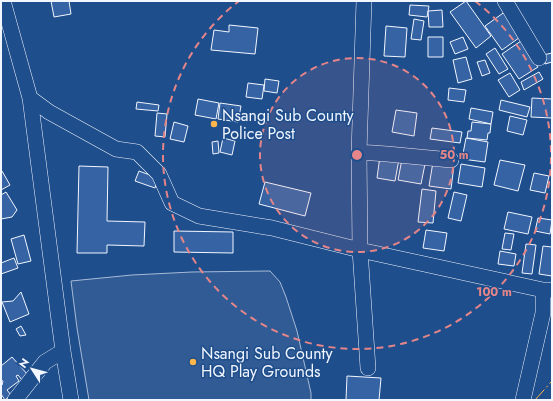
<svg xmlns="http://www.w3.org/2000/svg" width="553" height="401" font-family="Jost,sans-serif">
	<style>
		.built { fill: #305b95; stroke: #a8bbd7 }
		.building { fill: #3563a3; stroke: #f2f6ff }
		.lines { fill: none; stroke-linecap: round; stroke-linejoin: round }
		.minor-casing { stroke: #f2f6ff; stroke-width: 16 }
		.minor { stroke: #1f4e8c; stroke-width: 15 }
		.power { stroke: #ffb74d; stroke-width: 1; stroke-dasharray: 14 3 2 3; stroke-linecap: butt }
		.ring { fill: none; stroke: #e38589; stroke-width: 2; stroke-dasharray: 7 5 }
		.poi-dot { fill: #ffb74d; stroke: #1f4e8c; stroke-width: 1.5 }
		.labels { text-anchor: middle; stroke-width: 3; stroke-linejoin: round; paint-order: stroke }
		.poi-label { font-size: 16px; fill: #f2f6ff; stroke: #1f4e8c; text-anchor: start }
		.centre { fill: #e38589; stroke: #1f4e8c; stroke-width: 2 }
		.ring-label { font-size: 12px; text-anchor: middle; font-weight: bold; fill: #e38589; stroke: #1f4e8c; stroke-width: 3; stroke-linejoin: round; paint-order: stroke }
	</style>
	<rect width="100%" height="100%" fill="#1f4e8c"/>
	<!-- built -->
	<path class="built" d="M270,271l10,11 6,15 11,34 14,62v7h-222l-12,-72 -6,-47 61,-6 60,-3z"/>
	<!-- building -->
	<path class="building" d="M51,1h18l2,13 -17,3z
		M466,1l25,35 -15,12 -26,-36z
		M410,5l19,1 -2,11 -18,-2z
		M442,10l1,17h-14l-1,-16z
		M506,11l17,24 -21,15 -17,-24z
		M414,19l10,2 -3,19 -10,-1z
		M229,25l29,3 -3,26 -44,-4 3,-20 15,2z
		M386,26l21,2 -2,29 -21,-1z
		M428,37h15v20h-15z
		M463,37l5,12 -13,5 -5,-12z
		M521,41l17,26 -19,12 -17,-25z
		M495,48l13,21 -9,5 -13,-20z
		M552,53v9l-7,2 -2,-9z
		M466,57l6,22 -14,4 -5,-23z
		M485,60l5,13 -8,3 -5,-14z
		M539,72l4,7 -19,11 -3,-8z
		M510,73l10,17 -11,7 -11,-17z
		M265,79l14,2 -2,12 -13,-2z
		M248,83l16,2 -2,14 -16,-2z
		M449,88l17,2 -2,12 -16,-2z
		M532,98l20,1v19l-21,-1z
		M198,99l21,4 -3,16 -21,-4z
		M501,100l29,7 -3,10 -28,-7z
		M137,102l22,3 -1,6 -22,-2z
		M220,103l21,3 -3,16 -20,-3z
		M471,108l22,4 -2,12 -22,-5z
		M396,110l21,3 -3,23 -22,-4z
		M157,113l10,1 -2,23 -10,-1z
		M510,116l17,4 -4,15 -16,-4z
		M174,122l14,4 -4,16 -14,-3z
		M472,122l19,2 -1,9h-2l-1,7 -20,-2 1,-7h3z
		M432,128l30,4 -2,11 -30,-4z
		M223,138l12,3 -3,14 -12,-3z
		M466,138l22,4 -3,20 -23,-3z
		M218,141l1,12 -6,1 -1,-12z
		M380,156l19,3 -4,22 -18,-3z
		M402,159l23,5 -4,20 -23,-4z
		M500,160l25,5 -7,26 -24,-6z
		M433,162l21,3 -3,24 -22,-3z
		M461,164l24,4 -3,19 -24,-4z
		M79,166l29,1 -1,54 38,1 -1,24 -37,-1v8h-30z
		M2,171l8,14 -9,5v-18z
		M139,171l19,7 -3,10 -20,-7z
		M534,173l15,3 -4,17 -15,-3z
		M265,182l46,11 -6,23 -46,-12z
		M422,189l14,2 -3,32 -15,-1z
		M6,192l11,18 -5,7 -11,2v-24z
		M454,192l13,3 -6,26 -13,-3z
		M508,212l24,5 -4,17 -24,-5z
		M538,218l14,2 -2,14 -15,-3z
		M426,230l21,3 -3,18 -21,-3z
		M174,231l59,1v21l-59,-1z
		M505,233l9,1 -3,16 -9,-1z
		M24,235l7,26 -13,3 -7,-25z
		M526,244l10,1 -4,29 -10,-1z
		M543,246l9,1v29l-13,-2z
		M500,251l16,3 -2,12 -16,-2z
		M14,258l4,10 -17,6v-11z
		M21,292l8,22 -19,8 -8,-20 11,-1z
		M21,326l5,9 -6,1 -4,-7z
		M12,357l16,18 -6,5 -4,-5 -2,1 3,5 -12,9 4,5 -6,5 -4,-6v-11l1,2 1,-4 -2,-1v-14z
		M347,376l34,2 -2,22h-33z"/>
	<g class="lines">
		<!-- minor casing -->
		<g class="minor-casing">
			<path id="minor" d="M3,1l27,97 33,253 8,49
				M364,1l-5,151 1,98 8,118
				M505,1l34,57
				M30,98l19,14 67,37 21,3 22,22 13,29 27,13 73,12 88,22 183,40
				M359,152l28,2 64,6
				M15,400l30,-38 18,-11
				M523,400l20,-87v-23h9"/>
		</g>
		<!-- minor -->
		<use href="#minor" class="minor"/>
		<!-- power -->
		<path class="power" d="M535,400l17,-19"/>
	</g>
	<!-- distance rings -->
	<circle cx="357" cy="155" r="97" fill="#e38589" fill-opacity=".12"/>
	<g class="ring">
		<circle cx="357" cy="155" r="97"/>
		<path d="M475 1A194 194 0 1 1 239 1"/>
	</g>
	<!-- markers -->
	<g class="poi-dot">
		<circle cx="214" cy="124" r="4"/>
		<circle cx="193" cy="362" r="4"/>
	</g>
	<g class="labels">
		<!-- poi labels -->
		<g class="poi-label">
			<text x="222" y="121">Nsangi Sub County<tspan x="222" dy="18">Police Post</tspan></text>
			<text x="201" y="359">Nsangi Sub County<tspan x="201" dy="18">HQ Play Grounds</tspan></text>
		</g>
	</g>
	<circle cx="357" cy="155" r="6" class="centre"/>
	<g class="ring-label">
		<text x="454" y="159">50 m</text>
		<text x="494" y="296">100 m</text>
	</g>
	<!-- border -->
	<rect width="553" height="401" fill="none" stroke="#f2f6ff" stroke-width="4"/>
	<!-- north arrow -->
	<g transform="translate(32 369) rotate(306)" stroke="#1f4e8c" stroke-width="3" paint-order="stroke">
	<path d="M0-3L7 15L0 10L-7 15Z" fill="#f2f6ff"/>
	<text y="-6" font-size="11" font-weight="bold" text-anchor="middle" fill="#f2f6ff">N</text>
	</g>
</svg>
